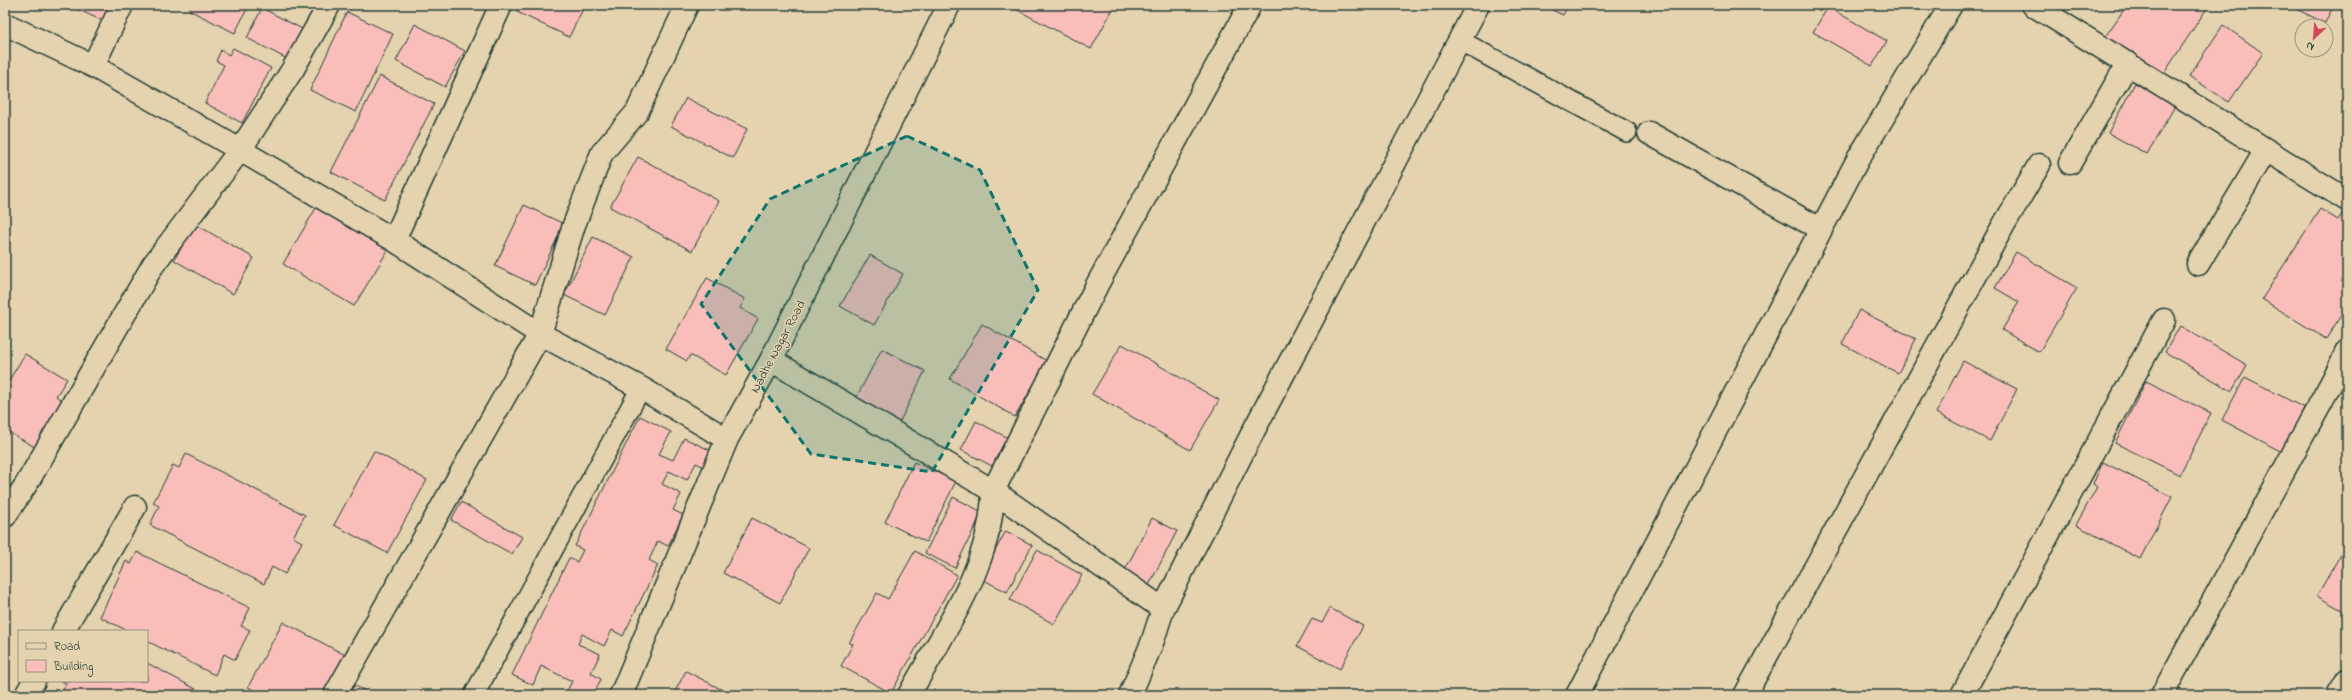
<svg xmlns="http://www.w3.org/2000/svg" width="2352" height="700" font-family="'Indie Flower',sans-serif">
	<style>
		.building { fill: #fabeba; stroke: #1f3d34 }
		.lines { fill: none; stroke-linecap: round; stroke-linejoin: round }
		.lane-casing { stroke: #1f3d34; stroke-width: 22 }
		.street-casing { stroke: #1f3d34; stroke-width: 25 }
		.lane { stroke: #e5d2af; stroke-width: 19 }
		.street { stroke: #e5d2af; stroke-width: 22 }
		.marked { fill: #0f766e; fill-opacity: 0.2; stroke: #0f766e; stroke-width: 3; stroke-dasharray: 8 5; stroke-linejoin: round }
		.labels { text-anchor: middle; stroke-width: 3; stroke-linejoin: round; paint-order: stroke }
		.street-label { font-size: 13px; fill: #1f3d34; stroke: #e5d2af }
	</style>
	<rect width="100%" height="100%" fill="#e5d2af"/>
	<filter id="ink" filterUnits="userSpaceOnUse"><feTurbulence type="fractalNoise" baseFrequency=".025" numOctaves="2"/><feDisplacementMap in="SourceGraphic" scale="8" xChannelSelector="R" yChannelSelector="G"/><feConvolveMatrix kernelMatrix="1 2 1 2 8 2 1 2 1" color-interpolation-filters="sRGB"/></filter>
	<g filter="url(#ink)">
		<!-- building -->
		<path class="building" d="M68,5h43l-8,16z
			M191,5h58l-14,28 -46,-23z
			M520,5h65l-16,32 -52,-25z
			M1008,5h107l-24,44z
			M1542,5h26l-5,10z
			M2127,5h82l-46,70 -58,-38z
			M2288,5h46l-9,18z
			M1828,7l59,34 -15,25 -59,-34z
			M262,8l44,23 -15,30 -44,-23z
			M347,12l46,22 -37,78 -46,-22z
			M415,24l50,27 -20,36 -49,-26z
			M2223,25l40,28 -34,49 -40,-26z
			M233,48l38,20 -29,55 -37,-20 19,-38 -8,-4 5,-11 8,5z
			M380,76l54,28 -49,96 -54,-28z
			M2135,83l40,23 -28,48 -39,-21z
			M686,98l61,31 -14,29 -62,-32z
			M638,157l81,44 -27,50 -82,-44z
			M524,205l40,19 -29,61 -40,-19z
			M316,208l72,42 -34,56 -71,-42z
			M2320,209l18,11 6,-9 3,2v93l-21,33 -64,-40z
			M195,224l59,34 -21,36 -59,-34z
			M593,237l41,20 -29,58 -41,-20z
			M2016,252l61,36 -38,64 -37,-22 17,-28 -24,-14z
			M870,255l33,19 -29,51 -34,-19z
			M707,278l38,21 -5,9 18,11 -32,56 -36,-20 -3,6 -21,-12z
			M1859,310l57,29 -18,34 -56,-29z
			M982,324l65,37 -32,56 -65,-38z
			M2180,326l67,39 -15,26 -67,-39z
			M1122,344l97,56 -29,50 -98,-56z
			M882,349l43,22 -26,52 -44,-23z
			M25,354l42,25 -11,17 11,8 -27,46 -35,-20v-43z
			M1963,361l54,28 -27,52 -54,-28z
			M2245,377l59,31 -22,44 -60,-32z
			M2146,381l65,32 -31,62 -65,-32z
			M640,416l31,16 -12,22 14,6 11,-22 30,14 -8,16 -10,-5 -9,17 -18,-9 -7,13 19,10 -8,16 10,5 -15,31 -10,-5 -9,19 9,5 -35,71 -11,-6 -8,16 -22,-12 -4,10 22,10 -9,19 10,6 -8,16h-28l7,-14 -31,-15 -8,19 -21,-10 57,-117 8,4 6,-12 -8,-4z
			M976,421l32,17 -16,28 -31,-16z
			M374,451l53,29 -40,73 -53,-28z
			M186,454l119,61 -12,22 9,5 -17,32 -13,-7 -8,17 -114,-59 9,-19 -6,-3 20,-38 6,3z
			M914,462l42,19 -30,61 -41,-20z
			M2103,462l69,35 -32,62 -64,-34 21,-38 -4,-3z
			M953,497l29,15 -27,56 -30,-15z
			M461,502l61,35 -10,17 -61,-34z
			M752,518l57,30 -29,55 -57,-30z
			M1152,518l25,13 -30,58 -25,-13z
			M1006,531l26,14 -25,47 -27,-14z
			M2347,543v70l-30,-17z
			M1037,550l45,25 -28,49 -44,-24z
			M915,551l42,24 -66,118 -50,-27 12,-22 -4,-1 28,-50 11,6z
			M137,552l113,56 -9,18 9,4 -15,30 -11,-6 -9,21 -68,-34v-10h-19l-28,-14 26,-56 5,3z
			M1330,608l33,18 -23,43 -43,-23 15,-27 10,4z
			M283,622l68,36 -20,37h-69l-14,-8z
			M147,663l60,32h-147l6,-11 -4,-3h85z
			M686,671l46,24h-59z
			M352,684l21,11h-27z
			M1265,691l6,4h-8z"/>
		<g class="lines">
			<!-- lane casing -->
			<g class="lane-casing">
				<path id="lane" d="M1459,40l168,92
					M474,695l167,-307"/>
			</g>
			<!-- street casing -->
			<g class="street-casing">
				<path id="street" d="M2033,5l314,195
					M5,24l88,42 147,84 154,90 146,94 101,54 86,51
					M93,66l29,-61
					M1649,133l171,96
					M2070,163l58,-100
					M394,240l107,-235
					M2198,264l68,-114
					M771,360l222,131 170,118
					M5,516l22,-33 126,-218 87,-115 53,-81 36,-64
					M63,631l72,-124
					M26,695l8,-14
					M335,695l205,-361 34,-109 28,-72 35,-41 50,-107
					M621,695l106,-256 44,-79 178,-355
					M909,695c34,-63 83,-129 84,-204l105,-208 152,-278
					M1130,695l22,-52 11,-34 92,-181 223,-423
					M1577,695l281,-536 93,-154
					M1745,695l258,-469 36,-61
					M1962,695l202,-375
					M2162,695l172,-317 13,-27
					M2338,695l9,-15"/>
			</g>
			<!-- lane -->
			<use href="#lane" class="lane"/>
			<!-- street -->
			<use href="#street" class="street"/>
		</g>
	</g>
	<!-- marked area -->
	<path class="marked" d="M907,136l73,34 58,120 -106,182 -121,-18 -110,-150 69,-105z"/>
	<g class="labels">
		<!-- street labels -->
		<g class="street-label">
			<text transform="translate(777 346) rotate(-62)" y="5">Nadhe Nagar Road</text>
		</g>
	</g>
	<!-- margin -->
	<rect width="2352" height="700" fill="none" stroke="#e5d2af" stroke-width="20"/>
	<rect x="10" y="10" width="2332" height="680" fill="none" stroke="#1f3d34" stroke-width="1.5" filter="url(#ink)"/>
	<!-- legend -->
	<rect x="18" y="630" width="130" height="52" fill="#e5d2af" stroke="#96967e"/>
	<rect x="26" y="643" width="20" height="6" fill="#e5d2af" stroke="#96967e"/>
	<text x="54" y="650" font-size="12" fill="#1f3d34">Road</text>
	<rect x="26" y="660" width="20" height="12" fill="#fabeba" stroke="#96967e"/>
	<text x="54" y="670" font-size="12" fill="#1f3d34">Building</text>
	<!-- north arrow -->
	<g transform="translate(2314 38) rotate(206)"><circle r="19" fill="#e5d2af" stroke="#96967e"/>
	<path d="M0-3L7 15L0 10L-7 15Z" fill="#d1495b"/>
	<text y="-6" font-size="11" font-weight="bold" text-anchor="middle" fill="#1f3d34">N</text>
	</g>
</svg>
